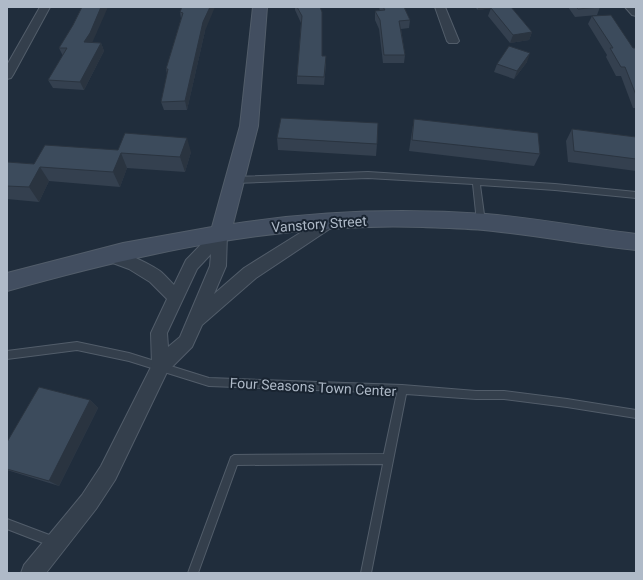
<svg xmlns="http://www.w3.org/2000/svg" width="643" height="580" font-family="Roboto,sans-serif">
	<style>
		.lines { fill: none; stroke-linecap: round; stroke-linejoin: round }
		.lane-casing { stroke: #525d6a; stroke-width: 2 }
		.street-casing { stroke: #525d6a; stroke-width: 2 }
		.secondary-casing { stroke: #525d6a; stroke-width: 2 }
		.lane { fill: #343f4c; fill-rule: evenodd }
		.street { fill: #343f4c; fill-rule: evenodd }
		.secondary { fill: #424e60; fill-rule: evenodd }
		.wall { fill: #34404f }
		.shaded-wall { fill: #2a3440 }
		.building { fill: #3c4b5c; stroke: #2a3440 }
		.labels { text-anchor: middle; stroke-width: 4; stroke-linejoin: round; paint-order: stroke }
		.street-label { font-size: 14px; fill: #afbac8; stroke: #192431 }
	</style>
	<rect width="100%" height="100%" fill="#202d3c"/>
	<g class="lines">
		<!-- lane casing -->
		<g class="lane-casing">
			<path id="lane" d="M368,172l187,12 81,8v6l-81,-8 -75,-5 5,37 -4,3 -4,-3 -4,-38 -105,-6 -133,5 -3,-3 3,-3z
				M77,342l52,11 80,25 193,7 74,6h28l63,8 69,11v8l-69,-11 -63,-8h-28l-70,-5 -35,179h-10l22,-109 -146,1 -39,108h-10l43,-116 3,-2 150,-1 13,-61 -188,-7 -80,-25 -52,-11 -70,9v-8z
				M7,519l53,20 1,4 -1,4 -4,1 -49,-19z"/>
		</g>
		<!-- street casing -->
		<g class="street-casing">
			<path id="street" d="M40,7h10l-37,68 -2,3 -4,1v-14z
				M435,7h10l14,34 -2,2h-8l-2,-2z
				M625,7h11v9l-4,-1z
				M329,216l5,2 2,4 -2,4 -78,52 -54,47 -10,22 -25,25 -52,108 -19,29 -50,64h-25l3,-8 58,-70 19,-29 51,-101 -1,-32 16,-34 -17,-17 -21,-13 -27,-10 -3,-4 3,-4c13,-5 46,12 58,20 5,4 9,9 14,14l12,-25 29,-30 5,-2 5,2 2,4 -1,32 -12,28 30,-26 80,-50zM211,254l-1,12 -30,71 -12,10 -1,-14 30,-64z"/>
		</g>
		<!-- secondary casing -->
		<g class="secondary-casing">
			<path id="secondary" d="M253,7h14l-9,119 -25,98c83,-13 169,-16 253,-10 50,4 100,14 150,20v16c-48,-5 -95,-14 -143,-19 -23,-3 -47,-3 -70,-4 -141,-5 -281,26 -416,64v-18l116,-30 89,-16 28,-101z"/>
		</g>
		<!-- lane -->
		<use href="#lane" class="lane"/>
		<!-- street -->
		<use href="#street" class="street"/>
		<!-- secondary -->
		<use href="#secondary" class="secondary"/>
	</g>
	<!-- wall -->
	<path class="wall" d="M182,7l23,24 -18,79h-23l-3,-8 6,-28 -1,-5 15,-50 -1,-7z
		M295,7h25l2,49 4,8 -2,21 -27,-1v-8l4,-53 -6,-13z
		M379,7h25l6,13 -1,8 -8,1 4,26 -1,8h-21l-4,-34 -4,-9v-9h5z
		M475,7h36l21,25 -3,8 -19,3 -22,-27 3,-8 -13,2z
		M568,7h32l-3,8 -22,2z
		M592,16l41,32h3v60h-3l-12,-32h-5l-10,-19 1,-2 -19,-31z
		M92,42l9,1 3,8 -20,39 -31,-2 -5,-8 15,-24 -4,-8z
		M527,62l-13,17 -20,-7 3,-8z
		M414,119l126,35 -6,12 -125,-15 3,-20z
		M572,129l64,8v34l-68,-9 -2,-21z
		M277,138l100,6 -1,12 -98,-6z
		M118,150l73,2 -6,20 -58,-4 -7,19 -71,-6 -10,21 -32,-3v-37l27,2z
		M90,400l8,8 -39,78 -52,-16v-28z"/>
	<!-- shaded-wall -->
	<path class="shaded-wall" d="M101,7h7l-15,34 -5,9 -4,-8z
		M210,7h5l-10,24 -18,79 -2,-9 18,-79z
		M478,7h18v1l-18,2z
		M532,32l-3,8 -19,3 3,-8z
		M101,43l3,8 -20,39 -4,-8z
		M530,53l-3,9 -13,17 3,-8z
		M187,138l4,14 -6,20 -5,-15z
		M121,153l6,15 -7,19 -7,-15z
		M40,167l9,14 -10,21 -10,-15z
		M90,400l8,8 -39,78 -10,-5z"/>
	<!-- building -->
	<path class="building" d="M82,7h19l-11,26 -6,9 17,1 -21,39 -32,-2 19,-32h-8l14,-23z
		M182,7h28l-7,15 -18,79 -24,1 7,-33h-2l17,-56 -3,-1z
		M297,7h23l2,5v44h4l-2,21 -27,-1 5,-60z
		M383,7h21l6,13 -11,1 6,34h-21l-4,-35 -5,-9 10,-1z
		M492,7h19l21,25 -19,3 -22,-27z
		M576,7h24l-22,2z
		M611,15l22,33h3v47l-11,-28h-4l-11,-19h3l-21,-32z
		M509,46l21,7 -13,18 -20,-7z
		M281,118l97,5 -1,21 -100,-6z
		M414,119l124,14 2,21 -128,-14z
		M572,129l64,8v22l-62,-8z
		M125,133l62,5 -7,19 -59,-4 -8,19 -73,-5 -11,20 -22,-1v-24l27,2 11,-19 73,5z
		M39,387l51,13 -41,81 -42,-12v-27z"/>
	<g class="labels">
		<!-- street labels -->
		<g class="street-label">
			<text transform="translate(319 224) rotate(-4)" y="5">Vanstory Street</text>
			<text transform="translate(313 387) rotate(3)" y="5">Four Seasons Town Center</text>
		</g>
	</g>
	<!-- border -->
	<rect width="643" height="580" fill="none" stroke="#afbac8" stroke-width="16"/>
</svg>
